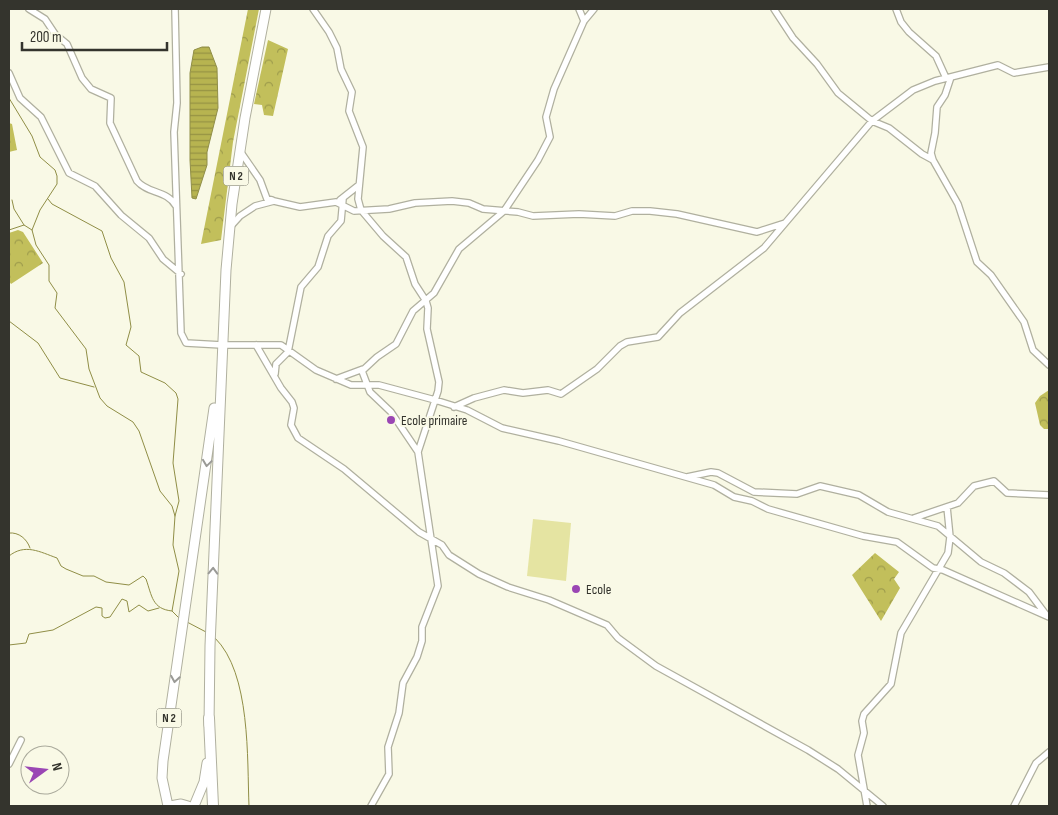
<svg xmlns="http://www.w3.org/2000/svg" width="1058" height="815" font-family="'Sofia Sans Condensed',sans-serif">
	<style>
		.forest { fill: url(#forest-crowns) }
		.garden { fill: #e5e4a2 }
		.water { fill: url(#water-rules); stroke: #908e46 }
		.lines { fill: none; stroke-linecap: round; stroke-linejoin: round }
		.stream { stroke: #908e46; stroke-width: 1 }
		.minor-casing { stroke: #b0b09f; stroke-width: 8 }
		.primary-casing { stroke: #b0b09f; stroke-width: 11 }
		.trunk-casing { stroke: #b0b09f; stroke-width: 12 }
		.minor { stroke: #fff; stroke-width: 5.5 }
		.primary { stroke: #fff; stroke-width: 9 }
		.trunk { stroke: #fff; stroke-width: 10 }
		.oneway { stroke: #9a9a96 }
		.poi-dot { fill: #9a46b4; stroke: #f9f9e6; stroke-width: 2 }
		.labels { text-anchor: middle; stroke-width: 4; stroke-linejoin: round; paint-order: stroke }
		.shield { fill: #f9f9e6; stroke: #6f6f64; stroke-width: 1 }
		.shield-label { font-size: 12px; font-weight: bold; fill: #34342d }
		.poi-label { font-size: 14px; fill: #34342d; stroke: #f9f9e6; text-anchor: start }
	</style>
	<defs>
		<pattern id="forest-crowns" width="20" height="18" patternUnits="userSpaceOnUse" patternTransform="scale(1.25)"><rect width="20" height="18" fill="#c2bf5b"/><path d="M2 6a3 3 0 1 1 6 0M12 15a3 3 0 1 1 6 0" fill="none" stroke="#9e9c4c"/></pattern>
		<pattern id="water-rules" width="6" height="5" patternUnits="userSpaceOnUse" patternTransform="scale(1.25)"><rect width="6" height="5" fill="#b7b450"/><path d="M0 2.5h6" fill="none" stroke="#969343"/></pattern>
	</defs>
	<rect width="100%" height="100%" fill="#f9f9e6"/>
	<!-- forest -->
	<path class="forest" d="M248,9h11l-26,133 -12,98 -20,4z
		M268,40l20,9 -15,67 -9,-1 -2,-10 -8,-1z
		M9,123l3,1 5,26 -8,2z
		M18,230l5,2 20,31 -32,21 -2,-3v-48z
		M1049,390v39h-5l-4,-4 -5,-22 5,-7z
		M875,553l24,19 -5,7 6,9 -19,33 -29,-46z"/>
	<!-- garden -->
	<path class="garden" d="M533,519l38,4 -5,58 -39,-5z"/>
	<!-- water -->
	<path class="water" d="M202,47h7l8,21 1,40 -11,44v13l-11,34 -4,-1 -2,-38v-87l4,-23z"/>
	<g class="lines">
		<!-- stream -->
		<path class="stream" d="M9,98l23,38 8,21 15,13 2,6v8l-17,26 -8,20 4,15 13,20v16l8,12 -2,15 31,41 3,20 11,29 7,8 26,16 6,9 21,60 12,15 3,10 -2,29 6,26 -7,40 7,7
			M48,199l4,5 50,27 9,27 13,24 7,45 -5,18 13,11 2,16 24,11 11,10 2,6 -5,64 6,38 -4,15
			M12,200l2,9 10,16
			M9,230l15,-5 8,5
			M9,321l29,22 22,35 34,9
			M9,533c10,-1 18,6 21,15
			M9,556c16,-13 31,-4 48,2l4,8 5,3 17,7h11l12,6 23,3 14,-9 3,3c6,17 6,30 26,32
			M187,622l19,10
			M215,638c36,35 32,121 34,168
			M9,645l17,-2 3,-9 24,-4 43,-23 6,1v8l3,2 5,-1 12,-18 5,2 2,11 10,-7 9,6 11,-3"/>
		<!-- minor casing -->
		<g class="minor-casing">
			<path id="minor" d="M29,9l16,10 10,15 12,10 15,34 9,11 20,9 -1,25 27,58c11,13 30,9 39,25
				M175,9l2,94 -3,29 7,201 5,10 36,2h59l35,25 35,15h28l56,15 32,10 35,18 57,13 155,44 20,12 18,4 16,8 95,27 34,6 36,26 10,2 106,47
				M313,9l16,23 8,16 4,21 11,23 -3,19 14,36 -5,52 3,11 22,26 23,21 9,27 11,17 2,7 -1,21 12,53 -1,9 -20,61
				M579,9l5,12
				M774,9l19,29 24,26 21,29 34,28 17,7 33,26 11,6
				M896,9l5,13 8,10 27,24 10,22
				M9,73l11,25 21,19 28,56 26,13 26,29 28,23 14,21 18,15
				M951,77l-6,18 -8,12 -2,26 -4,20 2,7 25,44 19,58 14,13 33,47 9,28 16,15
				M240,151l20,29 7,19 5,1
				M340,200l19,-15
				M231,226l9,-10 15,-10 19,-5 26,6 36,-5 18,9 35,-2 26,-6 37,-2 17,2 14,6 35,3 15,4 46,-2 36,2 17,-5h18l27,3 80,18 28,-9
				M256,345l25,43 11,14 2,6 -3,17 7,13 46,31 75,63 23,13 7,10 30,19 29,13 41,13 58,25 11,13 38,28 152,84 30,19 45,37
				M275,374l1,-10 12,-12 13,-65 17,-20 10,-31 13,-15 2,-22
				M336,379l27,-10
				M454,407l20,-9 30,-8 19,3 25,-3 13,4 36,-25 23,-23 7,-4 31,-5 22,-24 84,-65 108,-127 41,-31 22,-9 63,-16 16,8 35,-6
				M687,477l24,-5 7,1 36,19 43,2 23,-8 39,9 29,17 50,14 43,36 23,11 25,19 18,24
				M914,518l44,-15 16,-17 20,-5 13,12 42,2
				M9,764l12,-24
				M371,806l18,-32 -1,-27 11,-34 4,-30 14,-26 5,-16v-14l16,-41 -20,-134 -27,-40 -21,-20 -8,-21 15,-14 19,-13 17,-33 21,-18 25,-44 45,-38 34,-51 12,-23 -4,-20 8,-28 30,-68 10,-12
				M867,806l-9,-51 6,-22 -2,-12 2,-7 27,-30 10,-51 47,-80 2,-16 -3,-30
				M1014,806l22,-43 13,-11"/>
		</g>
		<!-- primary casing -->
		<g class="primary-casing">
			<path id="primary" d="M209,725l1,-79 16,-376 6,-66 13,-86 21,-109
				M168,806l-6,-28 1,-17 51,-353
				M170,806l11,-2 7,2
				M194,806l10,-24 3,-19"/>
		</g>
		<!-- trunk casing -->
		<g class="trunk-casing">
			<path id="trunk" d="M209,718l4,88"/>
		</g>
		<!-- minor -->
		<use href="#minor" class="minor"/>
		<!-- primary -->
		<use href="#primary" class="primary"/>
		<!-- trunk -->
		<use href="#trunk" class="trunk"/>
	</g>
	<!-- one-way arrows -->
	<defs><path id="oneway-chevron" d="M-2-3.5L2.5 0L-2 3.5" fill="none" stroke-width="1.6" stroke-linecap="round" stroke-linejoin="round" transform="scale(1.25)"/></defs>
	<g class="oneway">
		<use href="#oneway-chevron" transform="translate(207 463) rotate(98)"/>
		<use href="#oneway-chevron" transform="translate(213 571) rotate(-88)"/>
		<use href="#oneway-chevron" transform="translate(175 679) rotate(99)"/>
	</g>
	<!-- markers -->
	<g class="poi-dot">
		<circle cx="391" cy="420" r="5"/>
		<circle cx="576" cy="589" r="5"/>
	</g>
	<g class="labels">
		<!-- shield labels -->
		<g class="shield">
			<rect x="223.5" y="166.5" width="25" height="19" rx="4"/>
			<rect x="156.5" y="708.5" width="25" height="19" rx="4"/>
		</g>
		<g class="shield-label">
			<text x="236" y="180">N 2</text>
			<text x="169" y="722">N 2</text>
		</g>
		<!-- poi labels -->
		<g class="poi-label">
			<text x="401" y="425">Ecole primaire</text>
			<text x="586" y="594">Ecole</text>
		</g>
	</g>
	<!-- border -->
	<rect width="1058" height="815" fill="none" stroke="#34342d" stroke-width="20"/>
	<!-- north arrow -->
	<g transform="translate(45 770) rotate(75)"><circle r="24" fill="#f9f9e6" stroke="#aaaa9c"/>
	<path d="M0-4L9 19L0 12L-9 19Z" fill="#9a46b4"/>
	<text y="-8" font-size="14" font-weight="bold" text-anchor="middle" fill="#34342d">N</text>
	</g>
	<!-- scale -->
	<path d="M22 42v8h145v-8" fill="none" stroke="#34342d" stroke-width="2.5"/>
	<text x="30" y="42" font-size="15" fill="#34342d" stroke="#f9f9e6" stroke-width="4" paint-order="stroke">200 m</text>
</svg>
